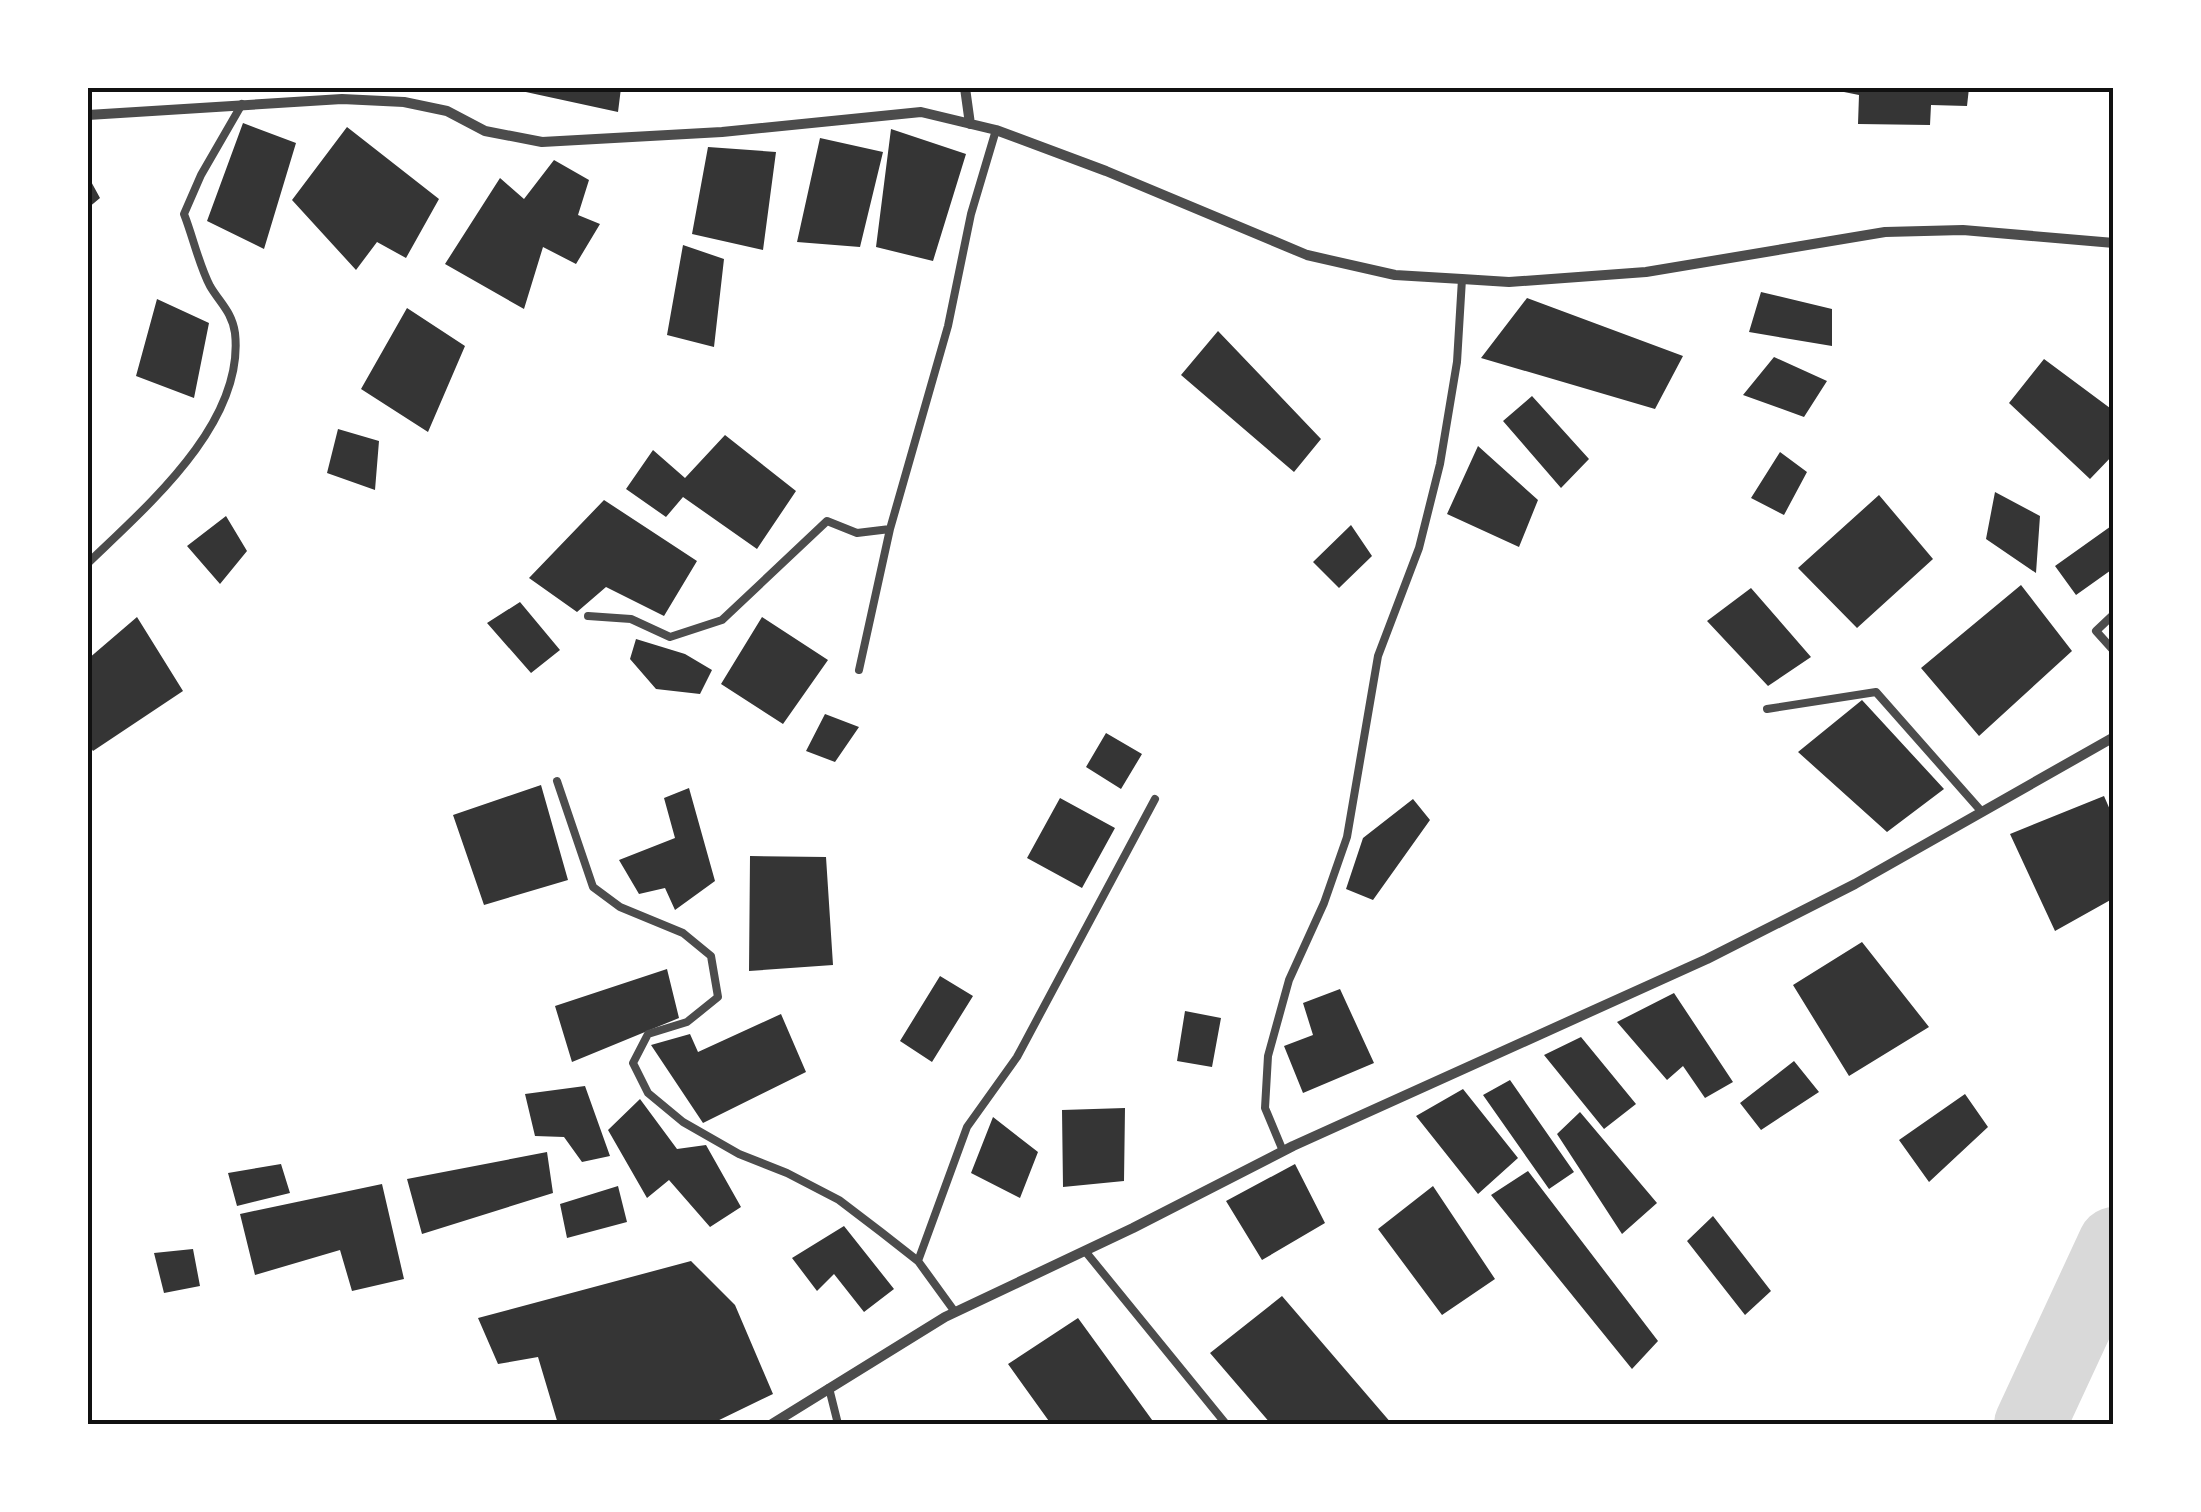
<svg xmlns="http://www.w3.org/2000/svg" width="2201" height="1512" font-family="'Source Sans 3',sans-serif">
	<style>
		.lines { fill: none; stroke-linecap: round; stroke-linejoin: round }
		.river { stroke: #d9d9d9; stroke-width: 72 }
		.building { fill: #353535 }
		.service { stroke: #4c4c4c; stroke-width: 8 }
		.minor { stroke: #4c4c4c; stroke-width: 10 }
		.neatline { fill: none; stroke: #111; stroke-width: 4 }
	</style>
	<rect width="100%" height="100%" fill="#fff"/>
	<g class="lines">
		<!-- river -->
		<path class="river" d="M2030,1424l84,-181"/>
	</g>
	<!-- building -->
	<path class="building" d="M513,88h108l-3,24 -106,-23z
		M1824,88h145l-2,18 -36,-1 -1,20 -72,-1 1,-29z
		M243,123l53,20 -32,106 -57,-28z
		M347,127l92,72 -33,59 -29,-16 -21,28 -64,-70z
		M891,129l75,25 -33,107 -57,-14z
		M820,138l63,14 -23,95 -63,-5z
		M708,147l68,5 -13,98 -71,-16z
		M554,160l35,20 -11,35 22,9 -24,40 -33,-17 -19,62 -79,-45 55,-86 24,21z
		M88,176l12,22 -12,10z
		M683,245l41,14 -10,88 -47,-12z
		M1761,292l71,17v37l-83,-14z
		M1527,298l156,58 -28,53 -174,-51z
		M157,299l52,24 -15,75 -58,-22z
		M407,308l58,38 -37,86 -67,-43z
		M1218,331l103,108 -27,33 -113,-97z
		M1774,357l53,24 -23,36 -61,-22z
		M2044,359l70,52v43l-24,25 -81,-76z
		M1532,396l57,63 -28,29 -58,-67z
		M338,429l41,12 -4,49 -48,-17z
		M725,435l71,56 -39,58 -74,-52 -17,20 -40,-28 27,-39 32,28z
		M1478,446l60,54 -19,47 -72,-33z
		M1780,452l27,20 -23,43 -33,-17z
		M1995,492l45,24 -4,57 -50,-34z
		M1879,495l54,64 -76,69 -59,-60z
		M604,500l93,61 -33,55 -58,-29 -29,25 -48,-34z
		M226,516l21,35 -27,33 -33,-38z
		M2114,524v44l-38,27 -21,-29z
		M1351,525l21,31 -33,32 -26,-26z
		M2021,585l51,66 -93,85 -58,-68z
		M1751,588l60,69 -43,29 -61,-65z
		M520,602l40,48 -29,23 -44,-50z
		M137,617l46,74 -90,60 -5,-7v-85z
		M762,617l66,43 -45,64 -62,-40z
		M636,639l49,15 27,16 -12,24 -44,-5 -26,-30z
		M1862,700l82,89 -57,43 -89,-80z
		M825,714l34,13 -24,35 -29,-11z
		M1106,733l36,21 -21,35 -35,-22z
		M541,785l27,95 -84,25 -31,-90z
		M689,788l26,93 -40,29 -10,-22 -26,6 -20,-34 56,-22 -11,-40z
		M2104,796l10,23v79l-59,33 -45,-97z
		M1060,798l55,30 -33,60 -55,-30z
		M1413,799l17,21 -57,80 -27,-11 17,-51z
		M750,856l76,1 7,108 -84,6z
		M1862,942l67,85 -80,49 -56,-91z
		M667,969l12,49 -107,44 -17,-56z
		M940,976l33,20 -41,66 -32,-21z
		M1340,989l34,74 -71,30 -19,-47 29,-11 -10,-32z
		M1674,993l59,89 -28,16 -22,-32 -16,14 -50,-58z
		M1185,1011l36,7 -9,49 -35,-6z
		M781,1014l25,58 -103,51 -52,-78 39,-11 8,18z
		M1581,1037l55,67 -32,25 -60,-74z
		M1794,1061l25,31 -58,38 -21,-27z
		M1510,1080l64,92 -25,17 -66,-94z
		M585,1086l25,70 -28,6 -18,-25 -29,-1 -10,-42z
		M1463,1089l55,69 -40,36 -62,-78z
		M1965,1094l23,33 -59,55 -30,-42z
		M640,1099l37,50 29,-4 35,62 -31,20 -41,-47 -22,18 -39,-68z
		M1125,1108l-1,73 -61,6 -1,-77z
		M1580,1112l77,91 -35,31 -65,-100z
		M993,1117l45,35 -18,46 -49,-25z
		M547,1152l6,41 -131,41 -15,-55z
		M281,1164l9,29 -53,13 -9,-33z
		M1295,1164l30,59 -63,37 -36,-59z
		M1528,1171l130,170 -26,28 -141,-174z
		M382,1184l22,95 -52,12 -12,-41 -85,25 -15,-61z
		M618,1186l9,36 -60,16 -7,-34z
		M1433,1186l62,93 -53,36 -64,-86z
		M1713,1216l58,75 -26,24 -58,-74z
		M844,1226l50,63 -30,23 -30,-38 -17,17 -25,-33z
		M193,1249l7,37 -36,7 -10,-40z
		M691,1261l44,44 38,89 -62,30h-153l-20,-67 -40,7 -20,-46z
		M1282,1296l110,128h-121l-61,-71z
		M1078,1318l77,106h-104l-43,-60z"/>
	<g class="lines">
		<!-- service -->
		<path class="service" d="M88,563c59,-57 157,-140 147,-230 -3,-21 -15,-30 -25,-47 -11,-21 -17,-49 -26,-72l17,-39 41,-71
			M2114,614l-18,17 18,20
			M588,616l43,3 39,18 52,-17 105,-99 30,12 33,-4 58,-203 23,-112 25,-84
			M859,670l31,-141
			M1767,709l109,-17 106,120
			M557,781l36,106 27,20 63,26 28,23 7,41 -31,25 -39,12 -15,29 15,30 35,29 56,32 48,19 52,27 42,32 37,29 37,51
			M1283,1151l-18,-43 3,-52 21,-76 35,-77 23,-66 31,-181 41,-108 21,-84 17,-102 5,-83
			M1085,1251l141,173
			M918,1261l49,-134 50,-70 138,-258
			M829,1388l9,36"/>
		<!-- minor -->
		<path class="minor" d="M965,88l5,36
			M88,115l254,-16 62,3 43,9 38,20 57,11 180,-10 199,-20 75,18 110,41 201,84 88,20 67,4 47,3 137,-10 239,-40 78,-2 151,13
			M772,1424l173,-107 188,-89 160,-82 414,-187 148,-75 259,-147"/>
	</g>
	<!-- border -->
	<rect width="2201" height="1512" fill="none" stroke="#ffffff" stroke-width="180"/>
	<rect x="90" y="90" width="2021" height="1332" class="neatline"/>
</svg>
